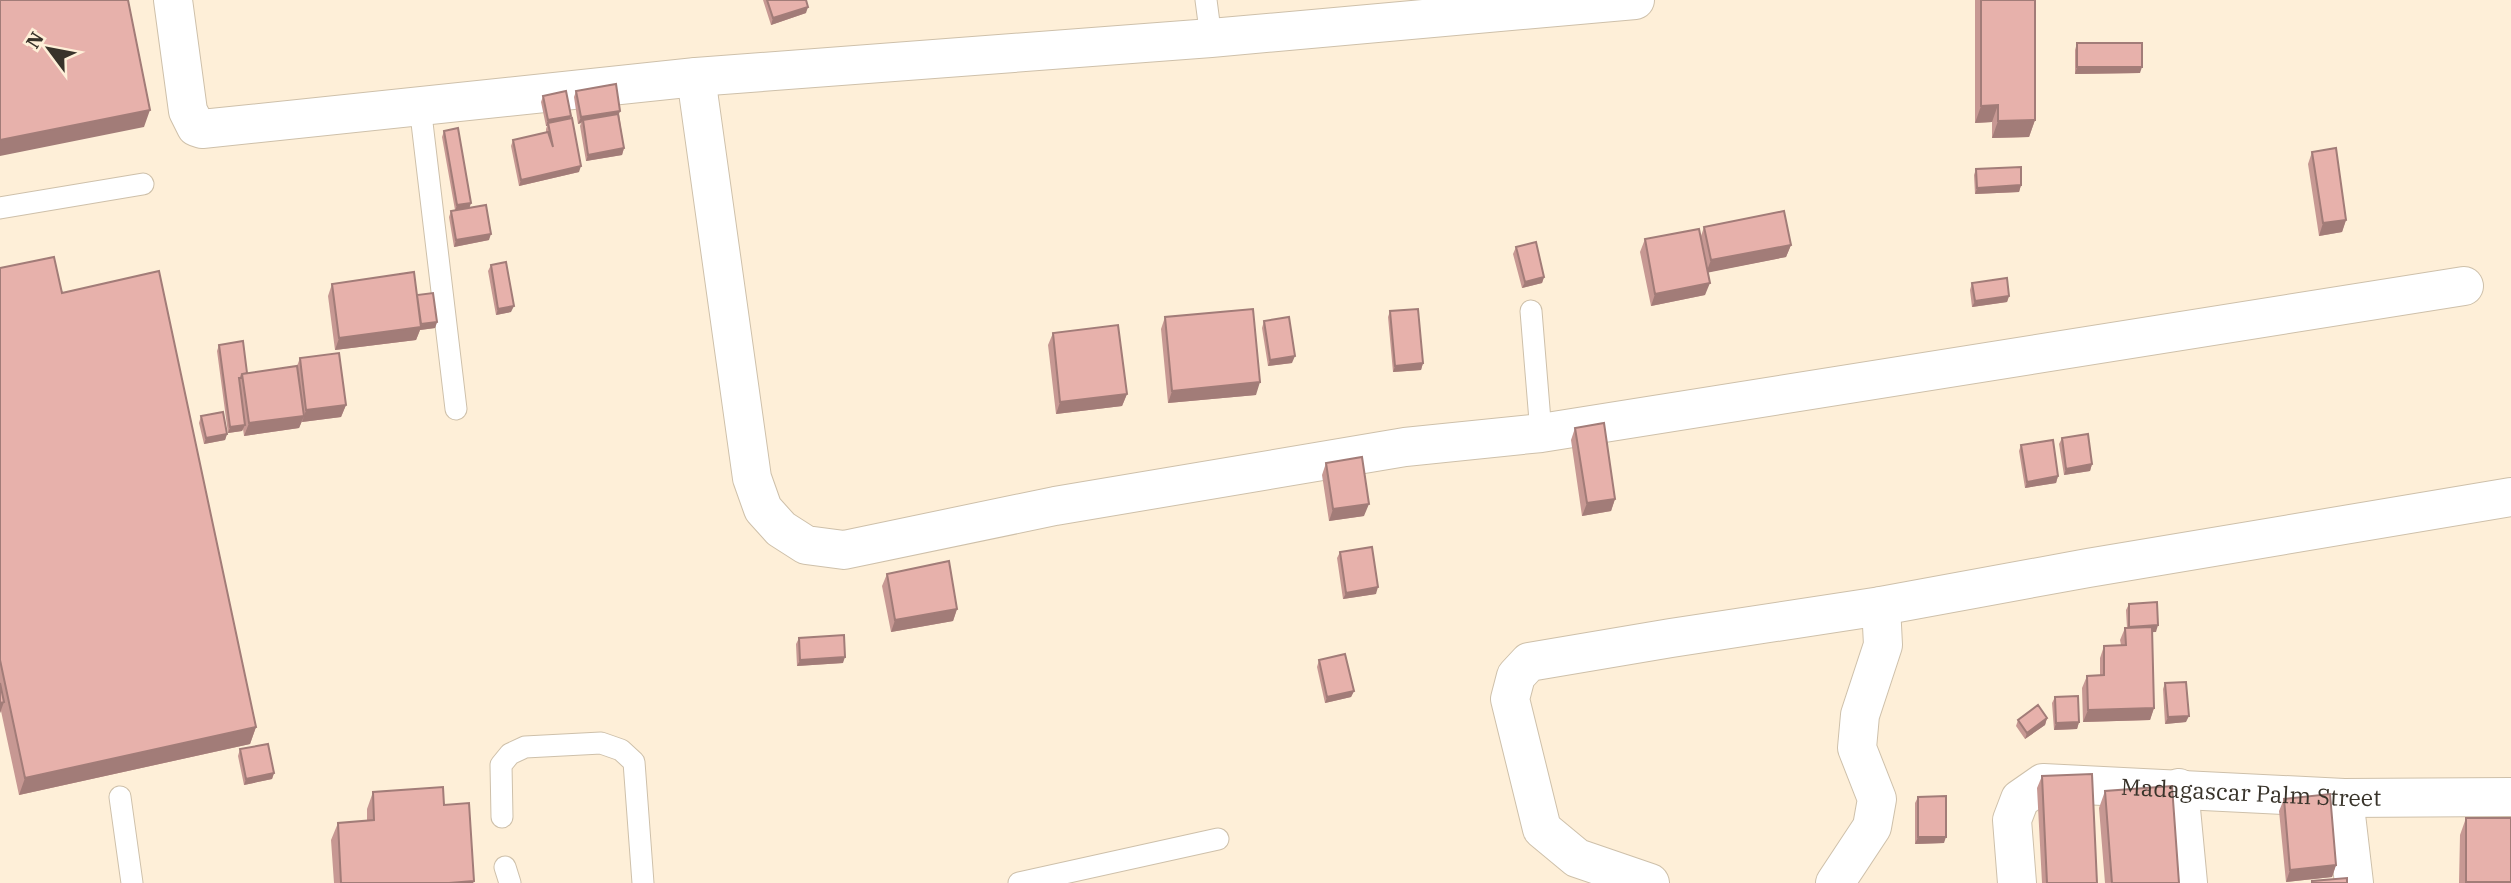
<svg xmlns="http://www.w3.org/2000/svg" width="2511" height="883" font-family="'IBM Plex Serif',serif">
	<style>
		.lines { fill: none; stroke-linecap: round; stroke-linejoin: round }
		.service-casing { stroke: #cec0aa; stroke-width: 23 }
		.minor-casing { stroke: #cec0aa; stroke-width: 40 }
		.service { stroke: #fff; stroke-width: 21 }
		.minor { stroke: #fff; stroke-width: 38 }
		.wall { fill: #c79893 }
		.shaded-wall { fill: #a27c78 }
		.building { fill: #e7b1ab; stroke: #a27c78; stroke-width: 2 }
		.labels { text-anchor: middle; stroke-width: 5; stroke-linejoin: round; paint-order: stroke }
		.street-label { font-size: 23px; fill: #38332a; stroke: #feefd8 }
	</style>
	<rect width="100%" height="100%" fill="#feefd8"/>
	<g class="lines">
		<!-- service casing -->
		<g class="service-casing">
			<path id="service" d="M1206,0l5,38
				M420,106l36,303
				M0,208l143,-24
				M1531,311l10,122
				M120,797l12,86
				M502,817l-1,-52 9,-11 15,-7 76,-4 20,7 13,12 9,121
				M505,867l5,16
				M1019,883l199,-44"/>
		</g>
		<!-- minor casing -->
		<g class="minor-casing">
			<g id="minor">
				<path d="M173,0l15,111 8,16 6,2 494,-52 515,-39 424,-38"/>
				<path d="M696,77l56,401 11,31 18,20 25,16 38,5 211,-44 350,-59 136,-14 923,-147"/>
				<path d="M2179,788l9,95"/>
				<path d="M2344,798l10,85"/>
				<path d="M1650,883l-73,-25 -35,-29 -32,-130 6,-23 13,-14 142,-24 210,-32 207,-38 423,-71"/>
				<path d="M1835,883l37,-56 5,-28 -20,-51 3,-33 23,-70 -2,-39"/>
				<path id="s1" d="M2017,883l-5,-63 8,-21 23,-16 301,15 167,-1"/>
			</g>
		</g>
		<!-- service -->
		<use href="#service" class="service"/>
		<!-- minor -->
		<use href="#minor" class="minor"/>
	</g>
	<!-- wall -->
	<path class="wall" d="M763,0h43v13l-35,12z
		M1975,0h60v120l-6,17 -37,1v-16l-17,1z
		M2077,43l63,30 -65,1v-24z
		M576,91l44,20 -1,3 5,34 -2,7 -36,6 -6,-35 1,-3 -3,1 -4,-27z
		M543,96l28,20 -2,3 10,53 -60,14 -8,-40 2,-6 33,-7v-4l1,-3h-1l-5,-24z
		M444,131l27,72 -2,5 20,32 -35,7 -5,-30 2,-6 4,-1 -13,-73z
		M2312,152l34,68 -4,12 -23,4 -11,-72z
		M1976,169l45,16 -2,7 -44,2 -1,-19z
		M1704,227l87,18 -5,12 -78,15 -3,23 -54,11 -11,-54 5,-13 56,-3z
		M1516,247l28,30 -2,6 -20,5 -9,-34z
		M491,265l20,47 -15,3 -8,-44z
		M0,268l62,25 194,434 -6,17 -231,51 -18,-84 -1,2z
		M1972,283l37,13 -2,6 -35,5 -2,-17z
		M332,284l85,11 20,27 -2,6 -15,2 -4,10 -81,10 -7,-54z
		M1390,311l33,52 -2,7 -28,2 -5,-55z
		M1165,317l91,78 -88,8 -7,-74z
		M1264,321l28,42 -24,3 -6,-38z
		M1053,333l74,61 -5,12 -66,8 -8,-69z
		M219,345l28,28 50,-7 3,-8 46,47 -5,12 -39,5v-1l-3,7 -55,8 -1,-7 -1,2 -14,2 -11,-82z
		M201,416l26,18 -2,6 -21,4 -5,-21z
		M1575,428l40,71 -4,12 -29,5 -11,-76z
		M2062,438l30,26 -2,7 -26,4 -5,-31z
		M2021,445l37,31 -2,7 -31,5 -6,-37z
		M1326,463l38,53 -35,5 -7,-46z
		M1340,552l36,42 -33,5 -6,-41z
		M887,574l70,35 -4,12 -62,11 -9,-46z
		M2129,604l27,28h-4l2,76 -4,12 -67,2 -1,-34 5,-12 13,-1v-17l4,-12 17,-1 -1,-5 5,-12h2l-1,-18z
		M799,638l44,25 -46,3 -1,-22z
		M1319,660l35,31 -3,6 -26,6 -8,-36z
		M2165,683l21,39 -21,2 -2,-35z
		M2055,697l24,25 -2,7 -23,1 -2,-27z
		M2047,718l-2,7 -20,14 -9,-13 2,-6z
		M240,749l34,24 -2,6 -28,6 -6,-29z
		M2042,776l55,107h-55l-5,-95z
		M2105,791l74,92h-74l-6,-75z
		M373,792l71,13 30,76 -1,2h-139l-3,-43 7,-17 29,-2v-12z
		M1918,797l26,46 -29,1v-41z
		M2284,799l52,66 -4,12 -46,5 -7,-71z
		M2466,818l45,65h-52l1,-48z"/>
	<!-- shaded-wall -->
	<path class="shaded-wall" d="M808,7l-2,6 -35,12 2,-7z
		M2077,67h65l-2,6 -65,1z
		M1998,105l-6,17 -17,1 6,-17z
		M150,110l-6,17 -144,29v-16z
		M620,111l-3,7 -34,2 -2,3 -3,1 3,-7z
		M571,116l-3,6 -20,1 -1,3h-1l2,-6z
		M2035,120l-6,17 -37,1 6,-17z
		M624,148l-2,7 -36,6 2,-6z
		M581,166l-2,6 -60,14 2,-6z
		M2021,185l-2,7 -44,2 2,-6z
		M471,203l-2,6 -14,2 2,-6z
		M2346,220l-4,12 -23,4 4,-13z
		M491,234l-2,6 -35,7 2,-7z
		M1791,245l-5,12 -80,16 5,-13z
		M1544,277l-2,6 -20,5 3,-6z
		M1710,283l-5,12 -54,11 4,-12z
		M2009,296l-2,6 -35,5 3,-6z
		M514,306l-3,6 -15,3 2,-6z
		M437,322l-2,6 -15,2 -4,10 -81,10 4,-12z
		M1295,356l-3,7 -24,3 2,-6z
		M1423,363l-2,7 -28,2 2,-6z
		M1260,382l-4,13 -88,8 4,-12z
		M1127,394l-5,12 -66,8 4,-12z
		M346,405l-5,12 -39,5 4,-12z
		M304,416l-5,12 -55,8 5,-13z
		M245,425l-3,6 -14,2 2,-6z
		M227,434l-2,6 -21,4 2,-6z
		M2092,464l-2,7 -26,4 2,-6z
		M2058,476l-2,7 -31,5 2,-6z
		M1615,499l-4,12 -29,5 5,-13z
		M1369,504l-5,12 -35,5 4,-12z
		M1378,587l-2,7 -33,5 3,-6z
		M957,609l-4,12 -62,11 4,-12z
		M2158,625l-2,7 -29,1 2,-6z
		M845,657l-2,6 -46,3 3,-6z
		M1354,691l-3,6 -26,6 2,-6z
		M4,702l-4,11v-10z
		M2154,708l-4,12 -67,2 5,-12z
		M2189,716l-3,6 -21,2 3,-7z
		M2047,718l-2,7 -20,14 2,-6z
		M2079,722l-2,7 -23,1 2,-7z
		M256,727l-6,17 -231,51 6,-17z
		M274,773l-2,6 -28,6 2,-6z
		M1918,837h28l-2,6 -29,1z
		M2336,865l-4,12 -46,5 4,-12z
		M474,881l-1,2h-24v-1z
		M2466,882h45v1h-46z"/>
	<!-- building -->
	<path class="building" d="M0,0h128l22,110 -150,30z
		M767,0h39l2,7 -35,11z
		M1981,0h54v120l-37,1v-16l-17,1z
		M2077,43h65v24h-65z
		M616,84l4,27 -39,6 -5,-26z
		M566,91l5,25 -23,4 -5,-24z
		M618,114l6,34 -36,7 -5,-35z
		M572,118l9,48 -60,14 -8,-40 35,-8 5,15 -5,-24z
		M458,128l13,75 -14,2 -13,-74z
		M2336,148l10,72 -23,3 -11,-71z
		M2021,167v18l-44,3 -1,-19z
		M486,205l5,29 -35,6 -5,-29z
		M1784,211l7,34 -80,15 -7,-33z
		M1699,229l11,54 -55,11 -10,-55z
		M1536,242l8,35 -19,5 -9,-35z
		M54,257l8,36 97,-22 97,456 -231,51 -25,-118v-392z
		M506,262l8,44 -16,3 -7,-44z
		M414,272l7,55 -82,11 -7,-54z
		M2007,278l2,18 -34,5 -3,-18z
		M433,293l4,29 -16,2 -4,-29z
		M1253,309l7,73 -88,9 -7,-74z
		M1418,309l5,54 -28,3 -5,-55z
		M1289,317l6,39 -25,4 -6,-39z
		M1118,325l9,69 -67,8 -7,-69z
		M243,341l4,32 -5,1 -1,4h-2l6,47 -15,2 -11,-82z
		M339,353l7,52 -40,5 -6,-52z
		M297,366l7,50 -55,7 -7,-49z
		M223,412l4,22 -21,4 -5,-22z
		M1604,423l11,76 -28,4 -12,-75z
		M2088,434l4,30 -26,5 -4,-31z
		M2053,440l5,36 -31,6 -6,-37z
		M1362,457l7,47 -36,5 -7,-46z
		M1372,547l6,40 -32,6 -6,-41z
		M949,561l8,48 -62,11 -8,-46z
		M2157,602l1,23 -29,2v-23z
		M2152,627l2,81 -66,2 -1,-34 17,-1v-29l22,-1 -1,-17z
		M844,635l1,22 -45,3 -1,-22z
		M1345,654l9,37 -27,6 -8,-37z
		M2186,682l3,34 -21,1 -3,-34z
		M0,683l4,19 -4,1z
		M2078,696l1,26 -23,1 -1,-26z
		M2038,705l9,13 -20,15 -9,-13z
		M268,744l6,29 -28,6 -6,-30z
		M2092,774l5,109h-50l-5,-107z
		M2172,786l7,97h-67l-7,-92z
		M443,787l1,18 25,-2 5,78 -25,2h-108l-3,-60 36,-3 -1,-28z
		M2330,794l6,71 -46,5 -6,-71z
		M1946,796v41h-28v-40z
		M2466,818h45v64h-45z
		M2347,878v5h-35v-2z"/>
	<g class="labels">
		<!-- street labels -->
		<g class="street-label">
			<text dy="8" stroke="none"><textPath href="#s1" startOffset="322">Madagascar Palm Street</textPath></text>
		</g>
	</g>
	<!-- north arrow -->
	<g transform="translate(49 49) rotate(302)" stroke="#feefd8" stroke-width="5" paint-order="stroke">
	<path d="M0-5L12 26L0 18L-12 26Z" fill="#38332a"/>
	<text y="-10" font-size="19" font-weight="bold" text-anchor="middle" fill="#38332a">N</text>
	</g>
</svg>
